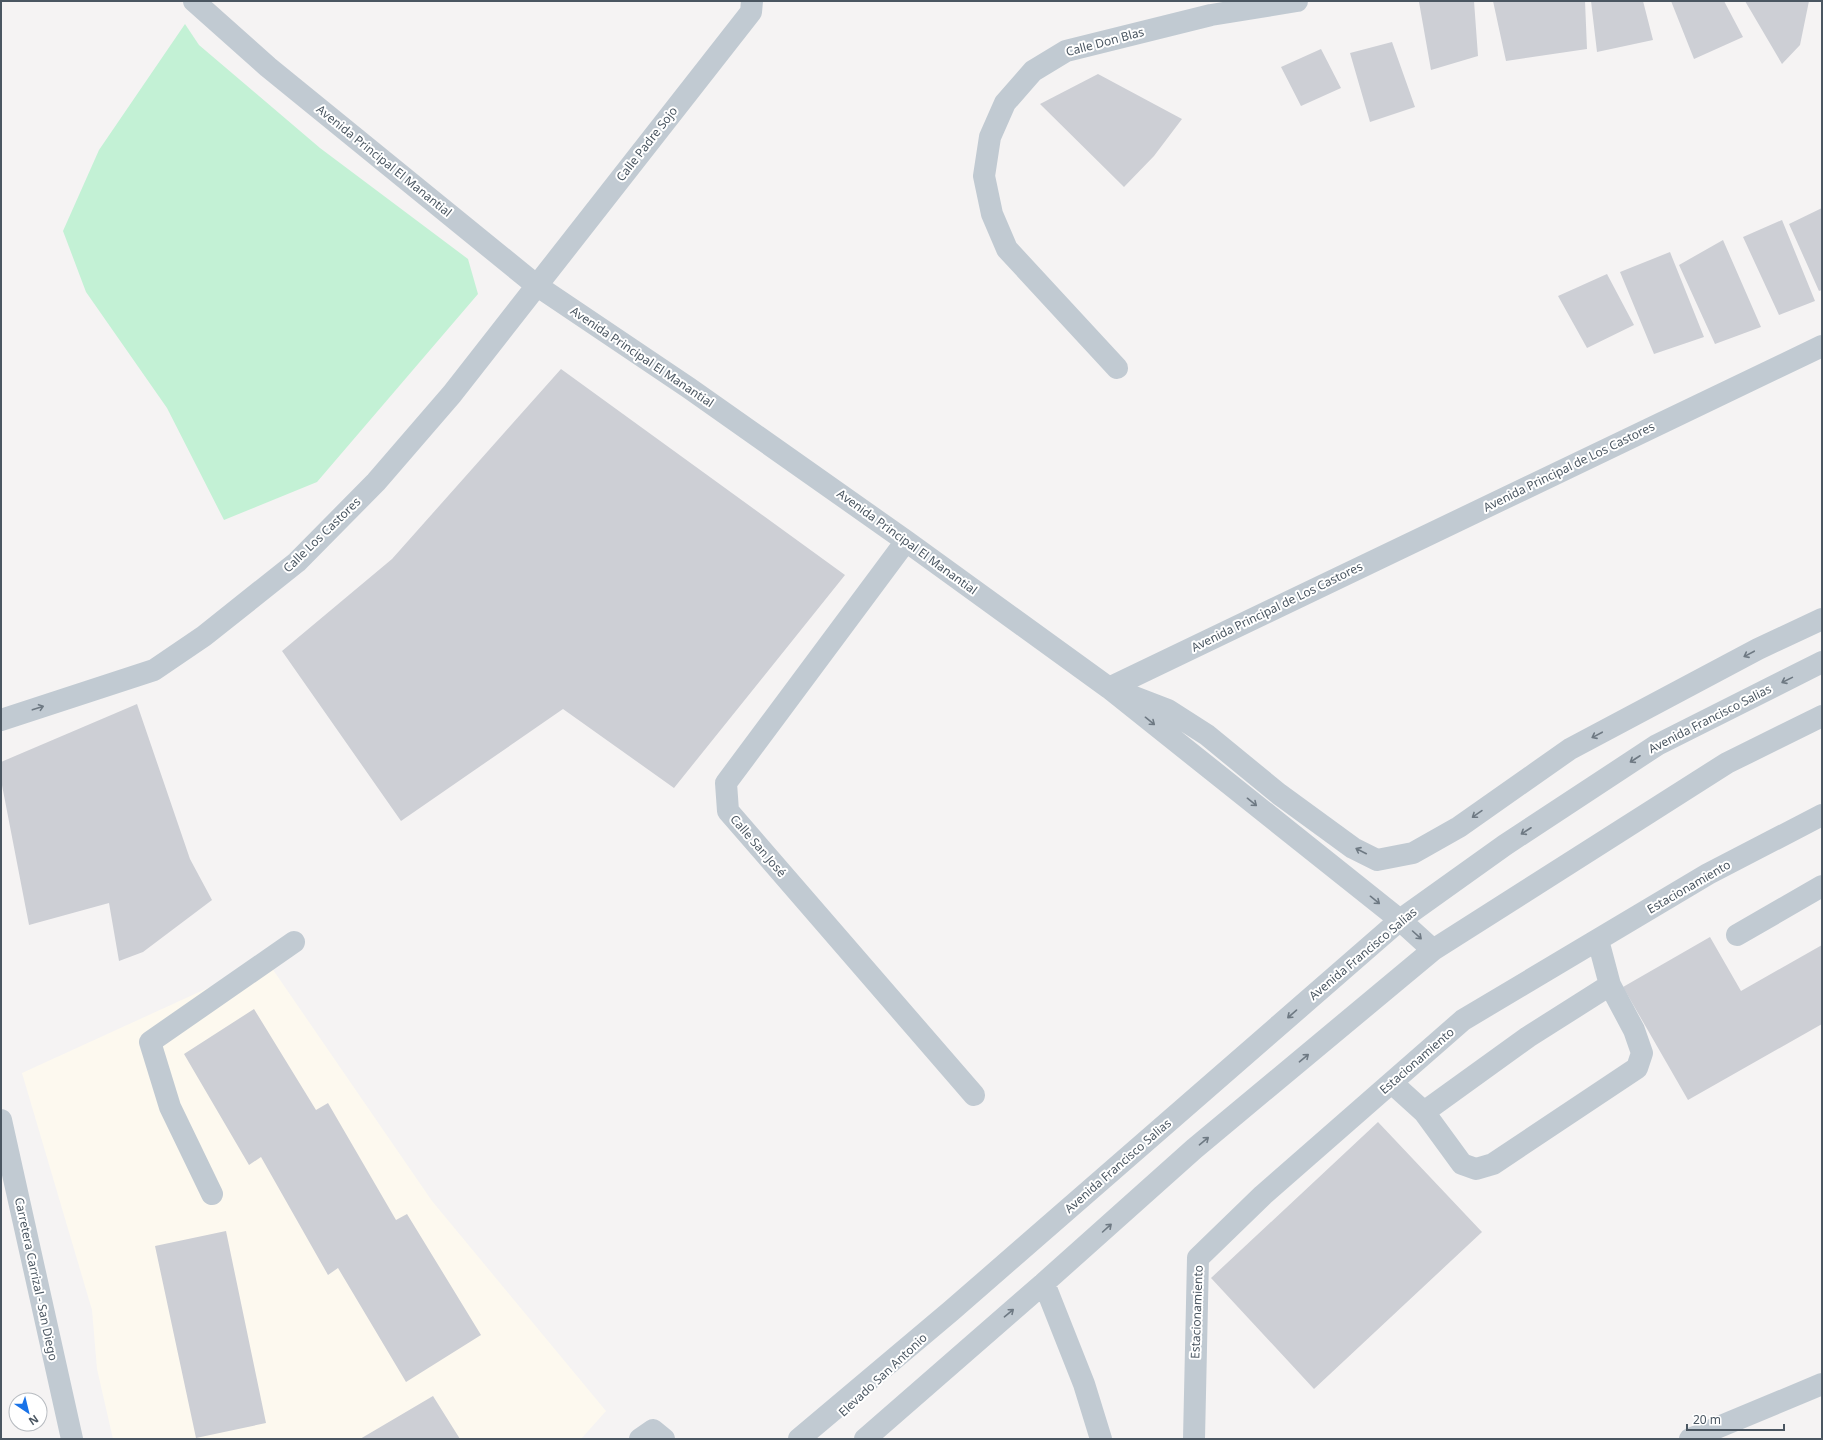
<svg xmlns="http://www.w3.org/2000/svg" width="1823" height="1440" font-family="'Noto Sans',sans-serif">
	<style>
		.commercial { fill: #fdf9ef }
		.green { fill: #c3f1d5 }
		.building { fill: #cdcfd5 }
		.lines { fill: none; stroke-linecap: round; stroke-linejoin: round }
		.minor { stroke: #c1cad2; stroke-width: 22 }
		.oneway { stroke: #6e7983 }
		.labels { text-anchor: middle; stroke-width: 4; stroke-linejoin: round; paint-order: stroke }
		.street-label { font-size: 12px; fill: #4a5661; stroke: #fff }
	</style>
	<rect width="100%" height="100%" fill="#f5f3f3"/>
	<!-- commercial -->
	<path class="commercial" d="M267,961l165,240 174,210 -25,28h-468l-16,-70 -5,-59 -70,-237z"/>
	<!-- green -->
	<path class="green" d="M185,24l14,21 121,103 148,111 10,35 -161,188 -93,38 -57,-112 -81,-116 -23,-61 36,-81z"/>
	<!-- building -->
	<path class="building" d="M1474,1l4,55 -47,14 -12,-68z
		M1493,1h92l2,48 -81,12z
		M1591,1h52l10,39 -56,12z
		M1671,1h53l19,36 -49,22z
		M1745,1h64l-9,44 -18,19z
		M1392,42l23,65 -45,15 -20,-69z
		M1321,49l20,39 -40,18 -20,-39z
		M1098,74l84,45 -28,37 -30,31 -84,-83z
		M1822,208v82l-3,1 -30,-67z
		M1782,220l33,81 -36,14 -36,-78z
		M1723,240l38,87 -46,17 -36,-79z
		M1670,252l34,85 -50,17 -34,-82z
		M1607,274l27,51 -47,23 -29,-52z
		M561,369l284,206 -171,213 -111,-79 -162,112 -119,-170 110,-92z
		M137,704l53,155 22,41 -69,52 -24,9 -10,-58 -80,22 -28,-145v-18z
		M1710,937l31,54 81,-46v79l-134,76 -65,-113z
		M254,1009l62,101 12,-7 68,117 11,-6 74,121 -75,47 -68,-114 -10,7 -67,-118 -12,8 -65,-111z
		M1378,1122l104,110 -168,157 -103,-111z
		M226,1231l40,192 -70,15 -41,-192z
		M433,1396l27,43h-100z"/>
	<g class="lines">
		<!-- minor -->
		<path class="minor" d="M194,1l74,66 268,218 153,103 217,153 203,147 291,232 33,30
			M1117,368l-110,-119 -15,-35 -8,-38 6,-39 15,-34 28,-32 33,-20 145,-36 86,-14
			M906,541l-180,242 2,28 246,284
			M1109,688l713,-342
			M1129,695l39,15 39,25 72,59 74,54 24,12 36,-7 46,-26 111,-78 188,-100 64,-30
			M1,720l153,-50 50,-34 93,-74 79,-80 76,-88 299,-382 1,-11
			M1737,935l85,-49
			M1392,1083l32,29 104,-75 82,-52 -12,-45
			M1424,1112l38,52 14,5 17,-5 144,-96 5,-15 -8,-23 -24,-45
			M1,1120l71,319
			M212,1194l-42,-87 -20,-65 144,-100
			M1044,1283l40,101 17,55
			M640,1439l13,-9 11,9
			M799,1439l152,-128 449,-391 105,-75 152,-100 165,-83
			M865,1439l179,-156 150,-134 239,-199 294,-187 95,-47
			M1194,1439l4,-181 65,-63 200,-175 245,-146 114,-59
			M1690,1439l132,-55"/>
	</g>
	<!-- one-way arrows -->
	<defs><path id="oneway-shaft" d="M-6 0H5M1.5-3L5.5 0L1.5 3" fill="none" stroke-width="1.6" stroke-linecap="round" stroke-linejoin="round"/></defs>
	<g class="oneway">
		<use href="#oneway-shaft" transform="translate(1749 654) rotate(152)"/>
		<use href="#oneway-shaft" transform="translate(1787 680) rotate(154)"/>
		<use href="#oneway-shaft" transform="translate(38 708) rotate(-18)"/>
		<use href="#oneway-shaft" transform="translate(1150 721) rotate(39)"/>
		<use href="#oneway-shaft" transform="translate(1597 735) rotate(152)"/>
		<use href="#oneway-shaft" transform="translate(1635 759) rotate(147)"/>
		<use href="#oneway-shaft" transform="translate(1252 802) rotate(39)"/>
		<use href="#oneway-shaft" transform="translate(1477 814) rotate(145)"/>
		<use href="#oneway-shaft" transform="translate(1526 831) rotate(147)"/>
		<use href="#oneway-shaft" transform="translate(1361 851) rotate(-153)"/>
		<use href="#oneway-shaft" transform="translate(1375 900) rotate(39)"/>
		<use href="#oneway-shaft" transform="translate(1417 935) rotate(42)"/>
		<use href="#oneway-shaft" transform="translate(1292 1014) rotate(139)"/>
		<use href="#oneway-shaft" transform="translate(1304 1058) rotate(-40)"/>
		<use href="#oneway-shaft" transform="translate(1204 1141) rotate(-40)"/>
		<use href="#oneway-shaft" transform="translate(1107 1228) rotate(-42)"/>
		<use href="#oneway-shaft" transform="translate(1009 1313) rotate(-40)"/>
	</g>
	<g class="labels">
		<!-- street labels -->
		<g class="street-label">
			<text transform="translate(1105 42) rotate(-15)" y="4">Calle Don Blas</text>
			<text transform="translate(647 144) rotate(-52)" y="4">Calle Padre Sojo</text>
			<text transform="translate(384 161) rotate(39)" y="4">Avenida Principal El Manantial</text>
			<text transform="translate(642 357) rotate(34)" y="4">Avenida Principal El Manantial</text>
			<text transform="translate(1569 467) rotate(-26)" y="4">Avenida Principal de Los Castores</text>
			<text transform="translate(322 535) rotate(-44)" y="4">Calle Los Castores</text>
			<text transform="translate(907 542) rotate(36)" y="4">Avenida Principal El Manantial</text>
			<text transform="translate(1277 607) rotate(-26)" y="4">Avenida Principal de Los Castores</text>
			<text transform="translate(1710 719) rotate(-27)" y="4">Avenida Francisco Salias</text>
			<text transform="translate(758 846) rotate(49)" y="4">Calle San José</text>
			<text transform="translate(1689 887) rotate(-30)" y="4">Estacionamiento</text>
			<text transform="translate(1363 954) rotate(-40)" y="4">Avenida Francisco Salias</text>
			<text transform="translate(1417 1061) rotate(-41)" y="4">Estacionamiento</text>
			<text transform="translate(1118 1166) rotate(-41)" y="4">Avenida Francisco Salias</text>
			<text transform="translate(36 1279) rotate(78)" y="4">Carretera Carrizal - San Diego</text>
			<text transform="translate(1197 1312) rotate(-88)" y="4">Estacionamiento</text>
			<text transform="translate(883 1375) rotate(-43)" y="4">Elevado San Antonio</text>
		</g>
	</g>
	<!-- border -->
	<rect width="1823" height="1440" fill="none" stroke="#4a5661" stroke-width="4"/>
	<!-- north arrow -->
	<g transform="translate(28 1412) rotate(145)"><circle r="19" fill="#ffffff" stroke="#b7bbc0"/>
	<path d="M0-3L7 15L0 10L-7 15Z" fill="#1a73e8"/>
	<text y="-6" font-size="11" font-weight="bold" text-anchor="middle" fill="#4a5661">N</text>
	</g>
	<!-- scale -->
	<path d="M1687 1424v6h97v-6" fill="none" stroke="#4a5661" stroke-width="2"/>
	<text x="1693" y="1424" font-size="12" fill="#4a5661" stroke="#ffffff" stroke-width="3" paint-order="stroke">20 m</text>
</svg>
